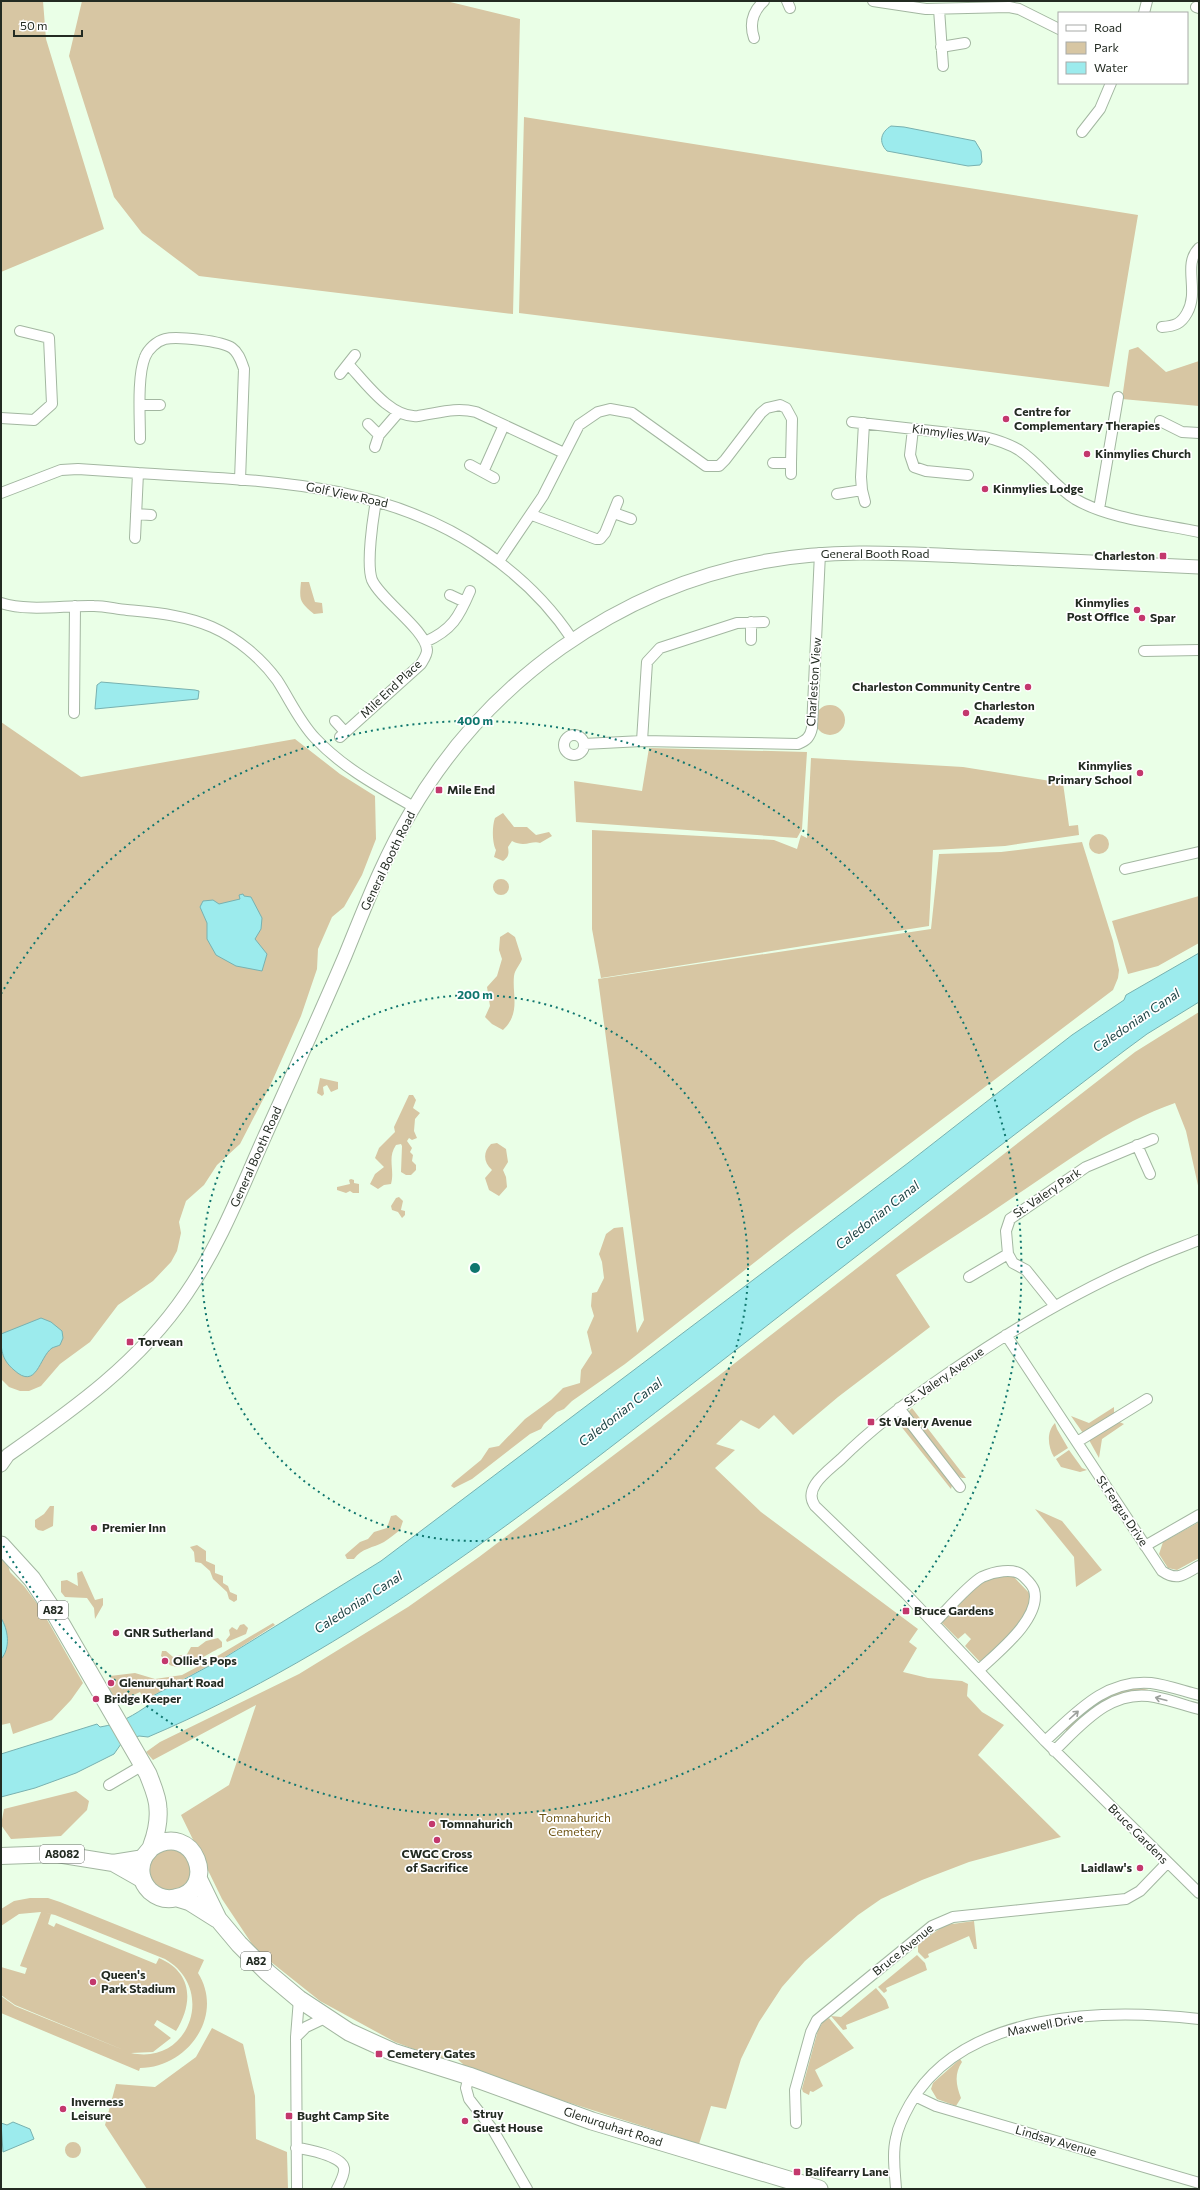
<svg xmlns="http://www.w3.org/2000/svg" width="1200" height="2190" font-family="Commissioner,sans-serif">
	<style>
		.green { fill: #d7c6a3; fill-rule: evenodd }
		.water { fill: #9cebed; stroke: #78b1b0 }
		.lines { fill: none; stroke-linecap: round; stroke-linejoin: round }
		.minor-casing { stroke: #a3b7a1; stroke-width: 12 }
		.tertiary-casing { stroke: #a3b7a1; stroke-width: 15 }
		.primary-casing { stroke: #a3b7a1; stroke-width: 18 }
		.trunk-casing { stroke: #a3b7a1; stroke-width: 19 }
		.minor { stroke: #fff; stroke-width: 10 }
		.tertiary { stroke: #fff; stroke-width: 13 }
		.primary { stroke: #fff; stroke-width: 16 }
		.trunk { stroke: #fff; stroke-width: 17 }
		.oneway { stroke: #9ca09c }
		.ring { fill: none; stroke: #0f766e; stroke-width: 2; stroke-dasharray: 2 4 }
		.poi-dot { fill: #c3386d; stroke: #fff; stroke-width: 1.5 }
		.labels { text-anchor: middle; stroke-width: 3.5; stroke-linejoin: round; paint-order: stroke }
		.shield { fill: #fff; stroke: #656b64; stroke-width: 1 }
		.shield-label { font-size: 11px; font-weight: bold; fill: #232b22 }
		.poi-label { font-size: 12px; font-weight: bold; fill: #232b22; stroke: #fff; text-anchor: start }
		.street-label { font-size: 12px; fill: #232b22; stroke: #fff }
		.park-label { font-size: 12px; fill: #6d5312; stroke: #fff }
		.water-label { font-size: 13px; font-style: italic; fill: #1d4344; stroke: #fff }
		.centre { fill: #0f766e; stroke: #fff; stroke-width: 2 }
		.ring-label { font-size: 12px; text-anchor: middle; font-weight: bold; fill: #0f766e; stroke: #fff; stroke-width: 3.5; stroke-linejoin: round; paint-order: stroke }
	</style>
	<rect width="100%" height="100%" fill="#eaffe7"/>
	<!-- green -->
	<path class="green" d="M1,1h42l3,38 58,190 -103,43z
		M82,1h364l74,18 -7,295 -314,-38 -57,-43 -28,-36 -45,-141z
		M524,117l614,98 -29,172 -590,-74z
		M1138,347l28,25 33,-11v45l-77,-7 7,-49z
		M301,582h8l6,20 7,1 1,10 -9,1c-14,-12 -15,-13 -13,-32z
		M815 720a15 15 0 1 1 30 0a15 15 0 1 1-30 0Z
		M1,722l80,55 214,-38 45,35 35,22 1,43 -14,36 -18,32 -12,10 -14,32 -1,20 -16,47 -31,70 -30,58 -23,21 -13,20 -18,16 -7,21 2,11 -4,18 -6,11 -18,19 -35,24 -28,37 -30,22 -19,22 -12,5h-9l-11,-4 -8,-8z
		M649,748l158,4 -5,77 -5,9 -221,-16 -2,-41 68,10z
		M811,758l152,9 100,16 6,43 9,-1 1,10 -74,11 -72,4 -4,76 -328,52 -9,-49v-99l182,10 23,9 4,-14 6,3z
		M503,813l11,14h13l9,8 13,-3 3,4 -12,7c-8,-3 -15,5 -28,-2l-4,6c1,6 1,10 -5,14l-9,-4 2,-7c-4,-7 -4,-24 -1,-32z
		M1089 844a10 10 0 1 1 20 0a10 10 0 1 1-20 0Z
		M1082,842l31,99 6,29 -1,8 -5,12 -321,243 -167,131 -53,37 -8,8 -7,3 -13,12 -3,5 -11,5 -58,45 -18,9 -3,-2 2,-3 28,-23 8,-12 10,-2 26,-27 26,-19 12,-12 17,-5 1,-13 11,-17 -5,-21 7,-16 -3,-10 1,-13 5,-1 7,-14 -2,-16 -3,-8 7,-20 8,-6 9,-1 14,106 7,-13 -46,-341 333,-50 8,-75 62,-2z
		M493 887a8 8 0 1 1 16 0a8 8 0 1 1-16 0Z
		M1199,896v47l-41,23 -30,8 -16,-53z
		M508,932l7,5 7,22c-2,6 -7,10 -8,17 -2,19 7,37 -11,54l-11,-6 -7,-7 5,-11 -3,-19 10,-11 5,-17 -3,-9 1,-13z
		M1199,1012v178l-13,-59 -11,-28c-58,20 -109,59 -160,93 -39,27 -79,52 -119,79l34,52 -92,70 -45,38 -19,-20 -15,14 -18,-9 -25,24 19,6 -20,18 46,44 157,117 -9,13 8,6 -14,24 25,6 34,3 6,3 -1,12 15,16 22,13 -26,30 83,82 -92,25 -47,18 -41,19 -23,16 -53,46 -23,26 -23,35 -18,37 -15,50 -15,-3 -12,38 -236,-75v-5l-6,-5h-7l-2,3 -53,-20 -75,-41 -64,-51 -34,-51 -41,-84 48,-30 27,-80 -103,55 -7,-8 14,-10 139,-68 109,-67 71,-50 238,-180 418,-325z
		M320,1078l18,4v7l-7,3 -4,-7 -4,2 1,7 -2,2 -5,-3z
		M409,1095h4l3,5 -3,8 7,5 -5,6 -1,12 3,7 -5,2 -3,-2 -2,3 5,7 -2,4 3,3 -1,6 4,4v5l-5,5h-5l-5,-3 1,-26 -1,-2 -5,1c-9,13 -1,25 -5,39l-7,1 -6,4 -8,-5 5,-10 9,-7 -9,-9 4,-10 16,-16 -1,-5z
		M497,1143l9,6 2,13 -5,8 3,7 1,10 -8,9 -10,-6 -4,-12 7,-8c-9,-8 -9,-18 -1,-26z
		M351,1179l3,1v3l5,1v9h-6l-3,-2 -4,2 -9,-3v-3l13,-3 -1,-4z
		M399,1197l4,4 -2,9 4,1v4l-3,3 -4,-6 -6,-2 -1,-4 5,-8z
		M1114,1407v8l-31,18 -12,-17 18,7z
		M912,1408l54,70h-4l-5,-3 -49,-63z
		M899,1418h3l51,64 -2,7 -55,-69z
		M1117,1421l7,3 -22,15 -3,19 -10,-18z
		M1055,1423l2,6 11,19 -14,9c-6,-10 -8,-25 1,-34z
		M1069,1450l13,18 5,2 -7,2 -19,-5 -5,-8z
		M50,1506h4l-1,20 -10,5 -5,-1 -3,-3v-7l9,-6z
		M1035,1509l27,12 40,49 -26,17 -2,-30z
		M396,1515l7,6 -3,9c-5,4 -10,8 -16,12 -11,6 -22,6 -30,17h-7l-2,-4 15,-13 8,-3 6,-7 13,-4 4,-12z
		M1199,1522v36l-22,12 -9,-2 -9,-14 4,-12z
		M197,1545l9,6v10l9,4v8l8,3v7l5,3 2,6 7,3v5l-3,2 -5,-3 -2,-7 -14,-13 -3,-8 -9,-8 -6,-1 -1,-10 -4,-5z
		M1,1558l7,7 2,7 14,14 17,23 42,74 -12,17 -19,20 -39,14 -3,-11 -9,2z
		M82,1571l13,29 8,-2v7l-8,14 -1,-11 -7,-10 -22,-1 -4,-5v-11l6,-1 11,6 -1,-13z
		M1011,1574l20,21 -4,18 -7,12 -40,37 -15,-16 6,-7 -6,-6 -7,6 -16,-16v-2l39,-38 7,-4z
		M273,1623l2,2 -50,32 -81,43 -4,-8 -17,8 -12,-3 -6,-8v-7l3,5 5,-4 -3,-7 25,-3 20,6 27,-4 32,-17z
		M244,1624l4,4 -2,6 -19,8 -1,-2 4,-5 -1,-5 3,-3 5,3 3,-5z
		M218,1638l4,4v5c-12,5 -39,25 -52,18 -3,-2 -5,-6 -9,-9l1,-5h4l7,6 6,-2 7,1 5,-9h7l8,-6z
		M1136,1688l13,1 -38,8 -19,12 -26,22v-2c24,-24 37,-34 70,-41z
		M76,1791l13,10 -2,9 -26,26 -50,3 -10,-14 3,-16z
		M149 1870a21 21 0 1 1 42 0a21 21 0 1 1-42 0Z
		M30,1898h18l12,4 144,58 -6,13c27,43 -11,95 -58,95l-1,3 -138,-58v-17l14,10 111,45 -111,-46 -14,-10v-28l24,7 2,-6 -7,-2 21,-54 -22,2 -18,12v-17l13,-8zM42,1912l13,3 110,44c52,30 24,107 -34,94l22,-1 18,-14 -17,-13 3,-5 19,11c18,-29 16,-59 -17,-73l-3,6 -100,-41 -2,4 -6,-3 3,-10z
		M974,1921l3,28h-3l-5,-13 -41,18 1,3 -4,2 -7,-7v-8l27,-19z
		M917,1955l8,8 2,7 -41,18 1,3 -3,2 -6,-6z
		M876,1988l10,12 3,8 -43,17 1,4 -4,1 -12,-14 10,1z
		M829,2018l25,30 -39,22 8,16 -10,6 -3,-1 -1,4 -6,-3 -1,-3 16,-59 5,-8z
		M212,2028l31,16 12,52 1,43 31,13 1,37h-141l-42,-64 11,-41 39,3 41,-30z
		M960,2059l2,3c-8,12 -6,23 -1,36l-5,8 -19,-7 -6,-10 2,-6z
		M65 2150a8 8 0 1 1 16 0a8 8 0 1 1-16 0Z"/>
	<!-- water -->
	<path class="water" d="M891,126l13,1 71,14 6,10 1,11 -2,3 -12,1 -81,-15c-9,-9 -6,-19 4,-25z
		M101,682l94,8 4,1 -1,8 -103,10 2,-24z
		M243,894l1,2 7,1 11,21 -1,11 -6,10 12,15 -5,17 -26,-5 -20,-11 -9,-16v-16l-7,-16 3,-6 10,-1 6,4 21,-5 -1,-4z
		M1199,953v49l-52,32 -23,17c-140,107 -280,214 -419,323 -175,136 -352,276 -557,363l-9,-1 -18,8 -7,10 -38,19 -41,15 -34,9v-43l96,-30 3,3c20,-3 34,-12 50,-23l-3,-5 77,-41 157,-97 527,-398 164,-128 52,-35 2,-5z
		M41,1318l10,4 11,9 1,7 -3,7c-2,1 -6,2 -8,3 -13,9 -15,43 -38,22 -13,-11 -13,-21 -13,-36z
		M1,1618c7,11 10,30 0,41z
		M13,2122l17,7 4,10 -31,13 -2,-29 6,2z"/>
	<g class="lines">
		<!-- minor casing -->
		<g class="minor-casing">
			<path id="minor" d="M787,1l3,7
				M873,1l53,8 83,-2 10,2 40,20
				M1196,7l3,1
				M939,9l4,57
				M1144,13l3,-12
				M754,38c-5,-15 -1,-27 10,-37
				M941,47l24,-4
				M1082,132l18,-23 11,-26
				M1162,327c13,-1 19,-3 25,-14 13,-23 -5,-48 12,-65
				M348,364c17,18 43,55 70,52 21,-3 37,-9 58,-4l88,41
				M340,374l15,-19
				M141,405h19
				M1,418l33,2 18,-16 -3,-66 -29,-7
				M1160,421l22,11 17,1
				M852,422l133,15c12,3 24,7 34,13 21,14 35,36 56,49 34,20 86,25 124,33
				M368,424l11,11 19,-22
				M913,429l-3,26 4,12 12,4 42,4
				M140,439c0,-22 -3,-63 5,-82 3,-8 12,-16 20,-18 12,-3 57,2 67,9 7,5 9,13 12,21l-4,111
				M375,447l4,-12
				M470,465l24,13
				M483,472l21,-47
				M791,474v-11
				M862,490l3,12
				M1,493l60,-23 17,-1 60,4
				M837,494l25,-4 -1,-13 3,-54
				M1099,509l19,-112
				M614,513l17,6
				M136,514l15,1
				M532,515l64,24h4l5,-6 13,-32
				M135,538l3,-65c121,8 244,7 347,79 35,24 64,52 87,87
				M499,561l44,-65 36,-71 19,-13 12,-3 22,4 74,53h13l6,-6 36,-47 6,-5 13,-3 6,3 6,11 -1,44h-18
				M450,595l15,7
				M1,603c28,9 64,2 93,3 11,0 22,3 33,4 30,3 57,5 85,17 25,11 49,31 65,53 13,20 22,41 38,58 28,30 64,49 99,69
				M751,622v18
				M425,642c27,-12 34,-25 45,-51
				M1144,651l55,-1
				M74,713l1,-107
				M335,721l10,11
				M564 745a10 10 0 1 1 20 0a10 10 0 1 1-20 0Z
				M340,737l81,-73c3,-5 6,-9 6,-14 -1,-20 -46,-50 -55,-70 -6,-16 1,-62 4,-79
				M642,741l5,-79 13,-14 77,-25 27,-1
				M584,744l58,-3 156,3c9,-4 12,-7 14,-16l8,-175
				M1125,869l74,-17
				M1137,1145l13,29
				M1199,1240c-20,8 -40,15 -59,24 -67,29 -130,67 -190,108 -38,26 -76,54 -109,87 -13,12 -39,29 -26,47l91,88 139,147 154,152
				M969,1277l39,-23
				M1055,1306l-29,-36 -13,-7 -5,-9 -2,-23 4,-12 76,-52 67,-28
				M1006,1335l156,236c16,11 22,3 37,-5
				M899,1408l61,79
				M1077,1442l70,-43
				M1145,1546l54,-31
				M934,1623c12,-12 35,-39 48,-46 11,-5 32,-10 41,-1 4,4 9,8 11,14 8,28 -37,63 -55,80
				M1045,1741c31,-28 60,-62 106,-58 16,2 32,8 48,12
				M1054,1751c28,-27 57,-63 101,-54 15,3 29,8 44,12
				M109,1785l34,-20
				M296,2037l10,-10 19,-9
				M469,2076l-3,12 3,11 24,31 34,59
				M915,2096l21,10 263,77
				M796,2123l-1,-33 16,-58 6,-12 115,-94 21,-9 173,-18 14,-8 27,-28
				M296,2148c11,1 46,8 48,20 1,6 -4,15 -7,21
				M297,2189l-1,-152 3,-38
				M896,2189c-1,-17 -4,-35 0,-51 2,-12 8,-23 14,-34 53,-93 195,-96 289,-85"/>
		</g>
		<!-- tertiary casing -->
		<g class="tertiary-casing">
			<path id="tertiary" d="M1,1465l7,-10c66,-46 132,-93 178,-161 33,-48 54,-102 78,-156 27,-60 55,-121 81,-182 20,-49 39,-99 66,-144 76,-130 207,-225 356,-251 72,-13 143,-7 216,-4 72,3 144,6 216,10"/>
		</g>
		<!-- primary casing -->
		<g class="primary-casing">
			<path id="primary" d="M1,1856l56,-2 56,9 31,-5
				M113,1863l30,17"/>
		</g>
		<!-- trunk casing -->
		<g class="trunk-casing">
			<path id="trunk" d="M1,1545l31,34 24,36 92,159c4,11 10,23 10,35 1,12 -2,25 -6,36 -1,5 -6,8 -8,12 -6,12 -3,25 6,34 7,6 16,9 25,7 45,-7 20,-79 -24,-50
				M198,1878l20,41 21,25 29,29 31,26 50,33 44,20 76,24 123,45 227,68
				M177,1898l13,4 27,17"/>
		</g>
		<!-- minor -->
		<use href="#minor" class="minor"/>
		<!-- tertiary -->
		<use href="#tertiary" class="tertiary"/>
		<!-- primary -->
		<use href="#primary" class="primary"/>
		<!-- trunk -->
		<use href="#trunk" class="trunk"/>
	</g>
	<!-- one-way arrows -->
	<defs><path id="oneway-shaft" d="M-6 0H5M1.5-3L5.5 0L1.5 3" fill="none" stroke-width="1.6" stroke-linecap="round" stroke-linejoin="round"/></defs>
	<g class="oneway">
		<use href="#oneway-shaft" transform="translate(1161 1699) rotate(-165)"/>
		<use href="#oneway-shaft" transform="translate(1074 1715) rotate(-42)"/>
	</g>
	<!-- distance rings -->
	<g class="ring">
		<circle cx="475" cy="1268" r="273"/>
		<path d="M1 994A547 547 0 1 1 1 1542"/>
	</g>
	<!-- markers -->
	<g class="poi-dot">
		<circle cx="1006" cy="419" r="4"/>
		<circle cx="1087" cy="454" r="4"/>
		<circle cx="985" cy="489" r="4"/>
		<rect x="1159" y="552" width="8" height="8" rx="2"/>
		<circle cx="1137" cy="610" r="4"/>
		<circle cx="1142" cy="618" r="4"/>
		<circle cx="1028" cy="687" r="4"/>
		<circle cx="966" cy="713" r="4"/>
		<circle cx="1140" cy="773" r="4"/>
		<rect x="435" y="786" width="8" height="8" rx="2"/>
		<rect x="126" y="1338" width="8" height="8" rx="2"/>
		<rect x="867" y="1418" width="8" height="8" rx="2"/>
		<circle cx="94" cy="1528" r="4"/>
		<rect x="902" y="1607" width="8" height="8" rx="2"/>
		<circle cx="116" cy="1633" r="4"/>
		<circle cx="165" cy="1661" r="4"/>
		<circle cx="111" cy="1683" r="4"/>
		<circle cx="96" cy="1699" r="4"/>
		<circle cx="432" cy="1824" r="4"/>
		<circle cx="437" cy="1840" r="4"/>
		<circle cx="1140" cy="1868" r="4"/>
		<circle cx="93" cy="1982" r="4"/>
		<rect x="375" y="2050" width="8" height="8" rx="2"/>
		<circle cx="63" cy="2109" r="4"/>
		<rect x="285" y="2112" width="8" height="8" rx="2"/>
		<circle cx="465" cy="2121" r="4"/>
		<rect x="793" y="2168" width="8" height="8" rx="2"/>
	</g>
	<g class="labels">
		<!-- shield labels -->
		<g class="shield">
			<rect x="38" y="1601" width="30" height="18" rx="3"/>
			<rect x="40" y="1845" width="44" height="18" rx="3"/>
			<rect x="241" y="1952" width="30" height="18" rx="3"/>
		</g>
		<g class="shield-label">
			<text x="53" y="1614">A82</text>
			<text x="62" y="1858">A8082</text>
			<text x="256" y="1965">A82</text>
		</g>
		<!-- poi labels -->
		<g class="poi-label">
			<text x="1014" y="416">Centre for<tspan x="1014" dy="14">Complementary Therapies</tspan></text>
			<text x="1095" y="458">Kinmylies Church</text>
			<text x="993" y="493">Kinmylies Lodge</text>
			<text x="1155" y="560" text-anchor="end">Charleston</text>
			<text x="1129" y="607" text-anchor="end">Kinmylies<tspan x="1129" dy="14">Post Office</tspan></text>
			<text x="1150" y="622">Spar</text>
			<text x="1020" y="691" text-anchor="end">Charleston Community Centre</text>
			<text x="974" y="710">Charleston<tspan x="974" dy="14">Academy</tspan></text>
			<text x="1132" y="770" text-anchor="end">Kinmylies<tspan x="1132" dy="14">Primary School</tspan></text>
			<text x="447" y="794">Mile End</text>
			<text x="138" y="1346">Torvean</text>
			<text x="879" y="1426">St Valery Avenue</text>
			<text x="102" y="1532">Premier Inn</text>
			<text x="914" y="1615">Bruce Gardens</text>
			<text x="124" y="1637">GNR Sutherland</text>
			<text x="173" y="1665">Ollie's Pops</text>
			<text x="119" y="1687">Glenurquhart Road</text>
			<text x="104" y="1703">Bridge Keeper</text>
			<text x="440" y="1828">Tomnahurich</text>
			<text x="437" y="1858" text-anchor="middle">CWGC Cross<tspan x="437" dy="14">of Sacrifice</tspan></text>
			<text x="1132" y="1872" text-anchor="end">Laidlaw's</text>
			<text x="101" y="1979">Queen's<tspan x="101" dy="14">Park Stadium</tspan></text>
			<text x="387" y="2058">Cemetery Gates</text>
			<text x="71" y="2106">Inverness<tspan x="71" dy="14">Leisure</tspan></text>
			<text x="473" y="2118">Struy<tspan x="473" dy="14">Guest House</tspan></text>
			<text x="297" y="2120">Bught Camp Site</text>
			<text x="805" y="2176">Balifearry Lane</text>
		</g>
		<!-- street labels -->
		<g class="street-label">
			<text transform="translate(951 434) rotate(8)" y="4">Kinmylies Way</text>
			<text transform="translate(347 495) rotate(12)" y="4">Golf View Road</text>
			<text x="875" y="558">General Booth Road</text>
			<text transform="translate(814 682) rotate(-86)" y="4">Charleston View</text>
			<text transform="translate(391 689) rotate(-43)" y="4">Mile End Place</text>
			<text transform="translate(388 861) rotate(-64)" y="4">General Booth Road</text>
			<text transform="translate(256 1157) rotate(-66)" y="4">General Booth Road</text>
			<text transform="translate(1047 1193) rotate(-34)" y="4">St. Valery Park</text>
			<text transform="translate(944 1377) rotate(-35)" y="4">St. Valery Avenue</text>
			<text transform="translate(1122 1511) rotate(56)" y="4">St Fergus Drive</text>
			<text transform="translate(1138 1834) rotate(45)" y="4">Bruce Gardens</text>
			<text transform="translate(903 1950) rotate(-39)" y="4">Bruce Avenue</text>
			<text transform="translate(1045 2025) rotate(-11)" y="4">Maxwell Drive</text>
			<text transform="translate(613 2127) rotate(18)" y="4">Glenurquhart Road</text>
			<text transform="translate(1056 2141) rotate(16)" y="4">Lindsay Avenue</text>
		</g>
		<!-- park labels -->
		<g class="park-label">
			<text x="575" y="1822">Tomnahurich<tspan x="575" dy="14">Cemetery</tspan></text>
		</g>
		<!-- water labels -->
		<g class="water-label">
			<text transform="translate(1136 1020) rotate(-34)" y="5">Caledonian Canal</text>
			<text transform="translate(877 1215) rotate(-38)" y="5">Caledonian Canal</text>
			<text transform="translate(620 1412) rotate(-38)" y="5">Caledonian Canal</text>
			<text transform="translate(358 1602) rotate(-33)" y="5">Caledonian Canal</text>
		</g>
	</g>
	<circle cx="475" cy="1268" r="6" class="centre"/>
	<g class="ring-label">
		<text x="475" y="725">400 m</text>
		<text x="475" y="999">200 m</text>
	</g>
	<!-- border -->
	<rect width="1200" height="2190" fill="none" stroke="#232b22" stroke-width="4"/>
	<!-- legend -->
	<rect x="1058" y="12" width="130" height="72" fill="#ffffff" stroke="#a7aaa7"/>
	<rect x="1066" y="25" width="20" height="6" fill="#ffffff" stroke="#a7aaa7"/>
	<text x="1094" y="32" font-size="12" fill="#232b22">Road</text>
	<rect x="1066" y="42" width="20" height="12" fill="#d7c6a3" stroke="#a7aaa7"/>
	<text x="1094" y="52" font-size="12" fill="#232b22">Park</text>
	<rect x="1066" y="62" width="20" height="12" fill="#9cebed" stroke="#a7aaa7"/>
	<text x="1094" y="72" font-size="12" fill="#232b22">Water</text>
	<!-- scale -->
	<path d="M14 30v6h68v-6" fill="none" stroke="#232b22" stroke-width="2"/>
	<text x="20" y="30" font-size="12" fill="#232b22" stroke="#ffffff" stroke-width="3" paint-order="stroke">50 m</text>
</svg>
